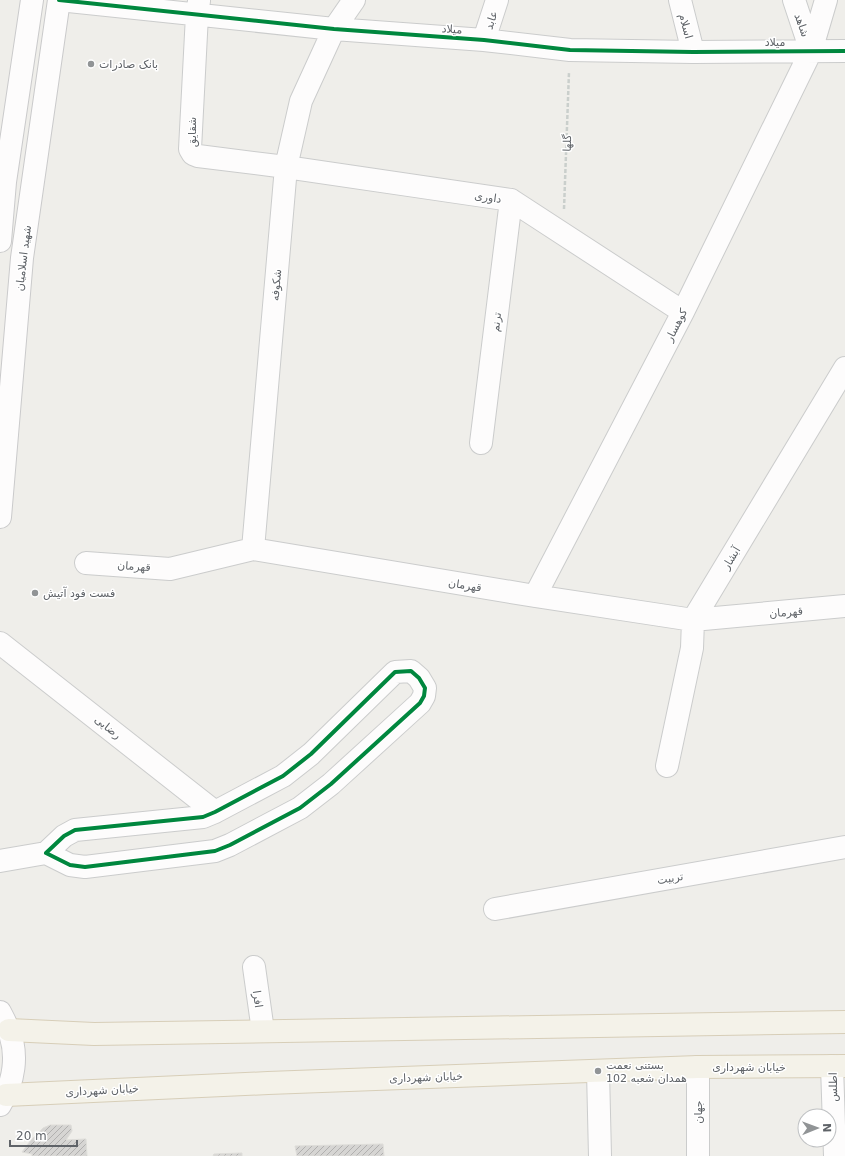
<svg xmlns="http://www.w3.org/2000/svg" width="845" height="1156" font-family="'DejaVu Sans',Cairo,sans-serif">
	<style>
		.building { fill: url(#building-hatch); stroke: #deddd9 }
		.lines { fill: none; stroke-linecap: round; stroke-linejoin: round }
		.minor-casing { stroke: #cbcccc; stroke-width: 24 }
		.tertiary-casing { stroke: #cbcccc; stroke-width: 24 }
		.secondary-casing { stroke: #cacacb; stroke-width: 24 }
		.primary-casing { stroke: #d7ceb8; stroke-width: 24 }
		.path { stroke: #cacfcc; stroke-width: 2.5; stroke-dasharray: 4 2; stroke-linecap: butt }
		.minor { stroke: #fdfcfc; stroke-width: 22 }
		.tertiary { stroke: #fdfcfc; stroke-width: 22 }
		.secondary { stroke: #fdfcfc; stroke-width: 22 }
		.primary { stroke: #f4f2e9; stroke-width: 22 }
		.cycleway-casing { stroke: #fff; stroke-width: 6 }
		.cycleway { stroke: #00873e; stroke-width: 4 }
		.poi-dot { fill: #919496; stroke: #fff; stroke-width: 1.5 }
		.labels { text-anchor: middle; stroke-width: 3; stroke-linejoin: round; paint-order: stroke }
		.street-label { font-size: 11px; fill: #5f6368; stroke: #fff }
		.poi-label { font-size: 11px; fill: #5f6368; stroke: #fff; text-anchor: start }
	</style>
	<defs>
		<pattern id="building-hatch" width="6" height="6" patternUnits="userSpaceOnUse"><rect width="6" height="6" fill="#d6d5d3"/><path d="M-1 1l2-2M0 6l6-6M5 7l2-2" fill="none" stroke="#b1b0af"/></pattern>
	</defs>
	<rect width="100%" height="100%" fill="#efeeea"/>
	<!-- building -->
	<path class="building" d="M50,1125h21l1,6 -6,9 20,-1 1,17h-55v-2l-10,-2 9,-12 12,-12z
		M383,1144l1,12h-87l-2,-10z
		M242,1153v3h-29l1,-2z"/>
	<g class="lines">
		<!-- minor casing -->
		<g class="minor-casing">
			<path id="minor" d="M59,0l275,29 150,11 86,10 123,2 152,-1
				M680,0l13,52
				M794,0l17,51
				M199,1l-2,14 -7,134 3,5 5,2 88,11 225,33 172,112
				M484,40l13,-40
				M481,443l30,-243
				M253,549l33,-382 15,-66 33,-72 20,-29
				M86,563l84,6 83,-20 282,47 158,24 152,-14
				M535,596l148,-284 128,-261 15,-51
				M0,643l215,169
				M411,671l8,7 6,10 -1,8 -4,7 -89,81 -31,24 -70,37 -15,6 -130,16 -15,-2 -24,-12 18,-17 11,-6 128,-13 12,-5 68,-36 28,-22 84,-82z
				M667,766l25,-118 1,-28 152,-252
				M0,861l46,-8
				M495,909l350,-62
				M254,967l9,64
				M832,1066l3,90
				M698,1067v89"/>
		</g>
		<!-- tertiary casing -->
		<g class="tertiary-casing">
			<path id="tertiary" d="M598,1071l2,85"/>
		</g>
		<!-- secondary casing -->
		<g class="secondary-casing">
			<path id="secondary" d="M0,241l5,-59 27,-182
				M0,517l22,-259 37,-258
				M0,1012c3,6 6,11 8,17 11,25 6,54 -8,76"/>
		</g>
		<!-- primary casing -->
		<g class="primary-casing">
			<path id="primary" d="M9,1030l85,4 751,-12
				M6,1095l262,-12 430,-16 147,-1"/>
		</g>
		<!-- path -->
		<path class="path" d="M564,209l5,-137"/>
		<!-- minor -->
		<use href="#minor" class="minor"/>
		<!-- tertiary -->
		<use href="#tertiary" class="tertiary"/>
		<!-- secondary -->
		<use href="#secondary" class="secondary"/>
		<!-- primary -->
		<use href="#primary" class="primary"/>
		<!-- cycleway casing -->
		<g class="cycleway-casing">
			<path id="cycleway" d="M59,0l275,29 150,11 86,10 123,2 152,-1
				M411,671l8,7 6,10 -1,8 -4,7 -89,81 -31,24 -70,37 -15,6 -130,16 -15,-2 -24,-12 18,-17 11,-6 128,-13 12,-5 68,-36 28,-22 84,-82z"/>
		</g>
		<!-- cycleway -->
		<use href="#cycleway" class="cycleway"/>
	</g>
	<!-- markers -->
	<g class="poi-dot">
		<circle cx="91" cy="64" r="4"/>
		<circle cx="35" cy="593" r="4"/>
		<circle cx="598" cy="1071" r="4"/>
	</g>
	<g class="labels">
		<!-- street labels -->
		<g class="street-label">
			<text transform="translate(491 20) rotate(-72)" y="4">عابد</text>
			<text transform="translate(802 25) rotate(71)" y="4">شاهد</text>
			<text transform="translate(686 26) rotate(75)" y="4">اسلام</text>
			<text transform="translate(452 29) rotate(4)" y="4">میلاد</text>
			<text x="775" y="46">میلاد</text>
			<text transform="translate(192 132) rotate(-90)" y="4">شقایق</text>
			<text transform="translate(567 143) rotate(-88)" y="4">گلها</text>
			<text transform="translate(488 197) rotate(8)" y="4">داوری</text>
			<text transform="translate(23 258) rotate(-83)" y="4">شهید اسلامیان</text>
			<text transform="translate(276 285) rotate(-85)" y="4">شکوفه</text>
			<text transform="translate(496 322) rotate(-83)" y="4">ترنم</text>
			<text transform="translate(676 325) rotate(-63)" y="4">کوهسار</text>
			<text transform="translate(731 558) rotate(-59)" y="4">آبشار</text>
			<text transform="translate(134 566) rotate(4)" y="4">قهرمان</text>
			<text transform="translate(465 585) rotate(9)" y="4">قهرمان</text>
			<text transform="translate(786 612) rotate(-5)" y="4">قهرمان</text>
			<text transform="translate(108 727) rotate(38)" y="4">رضایی</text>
			<text transform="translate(670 878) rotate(-10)" y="4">تربیت</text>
			<text transform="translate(258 999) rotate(82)" y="4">افرا</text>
			<text x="749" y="1071">خیابان شهرداری</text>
			<text transform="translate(426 1077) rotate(-2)" y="4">خیابان شهرداری</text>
			<text transform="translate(833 1087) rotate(-91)" y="4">اطلس</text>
			<text transform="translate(102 1090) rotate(-3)" y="4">خیابان شهرداری</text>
			<text transform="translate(698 1112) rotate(-90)" y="4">جهان</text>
		</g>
		<!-- poi labels -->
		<g class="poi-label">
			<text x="99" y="68">بانک صادرات</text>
			<text x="43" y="597">فست فود آتیش</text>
			<text x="606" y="1069">بستنی نعمت<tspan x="606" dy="13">همدان شعبه 102</tspan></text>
		</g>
	</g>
	<!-- north arrow -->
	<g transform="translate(817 1128) rotate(89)"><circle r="19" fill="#ffffff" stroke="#bfc1c3"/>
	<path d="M0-3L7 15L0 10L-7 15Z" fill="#919496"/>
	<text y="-6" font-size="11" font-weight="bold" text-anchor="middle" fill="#5f6368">N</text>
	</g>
	<!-- scale -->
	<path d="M10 1140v6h67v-6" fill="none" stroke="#5f6368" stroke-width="2"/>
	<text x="16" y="1140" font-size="12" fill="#5f6368" stroke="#ffffff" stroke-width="3" paint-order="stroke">20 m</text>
</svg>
